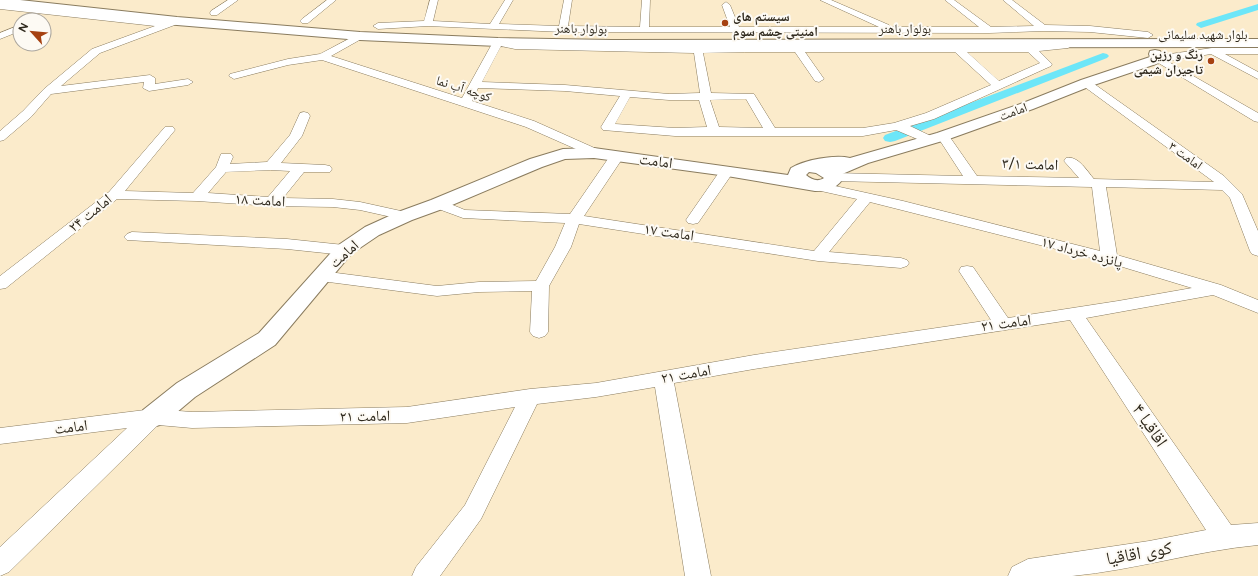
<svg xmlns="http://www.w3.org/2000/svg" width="1258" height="576" font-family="Figtree,'Noto Naskh Arabic',sans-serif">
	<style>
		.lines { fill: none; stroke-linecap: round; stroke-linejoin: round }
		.canal { fill: #6de6f8; fill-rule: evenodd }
		.street-casing { stroke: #8a7c5f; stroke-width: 1 }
		.secondary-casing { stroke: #8a7c5f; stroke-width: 2 }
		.street { fill: #fff; fill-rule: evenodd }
		.secondary { fill: #fff; fill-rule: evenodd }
		.poi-dot { fill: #a64111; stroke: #fdfaf4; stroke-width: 1.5 }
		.labels { text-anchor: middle; stroke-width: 4; stroke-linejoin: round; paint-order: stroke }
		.far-poi-label { font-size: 13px; font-weight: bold; fill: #2f291d; stroke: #fdfaf4; text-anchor: start }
		.far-street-label { font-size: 13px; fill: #2f291d; stroke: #fdfaf4 }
		.street-label { font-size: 15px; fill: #2f291d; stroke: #fdfaf4 }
		.near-street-label { font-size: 18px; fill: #2f291d; stroke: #fdfaf4 }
	</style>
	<rect width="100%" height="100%" fill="#fbebcb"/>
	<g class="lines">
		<!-- canal -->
		<path class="canal" d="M1258,4v6l-57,18 -5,-3 1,-2z
			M1103,53l4,1 2,2 -2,2 -212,83 -5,1 -5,-1 -2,-3 2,-3z"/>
		<!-- street casing -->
		<g class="street-casing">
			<path id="street" d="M228,0h10l-21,15h-6l-1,-2 1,-2z
				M327,0h9l-28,23h-6l-2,-2 2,-2z
				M430,0h8l-5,21 57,3 15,-24h8l-14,24 60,2 5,-26h8l-4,26 72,1 2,-27h8l-1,27h81l-8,-22 4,-3 4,3 9,22h140l-59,-27h11l58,25 1,2h89l-34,-27h9l37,27 43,-1 -31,-26h9l33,25 45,1 58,6 5,3 -5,3 -58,-6 -47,-1 -54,2 -426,-1 -135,-6 -50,3 -5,-3 5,-3 46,-2z
				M0,3l166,19 11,-4 5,3 -2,2 -80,30 -39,33 89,-11 5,3v6l33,-5 5,3 -5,3 -39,6 -6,-3 1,-6 -93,12 -20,23 -27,23 -4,1v-10l23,-20 21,-22 48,-40 63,-23 -155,-17z
				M20,25v6l-20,8v-6z
				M360,33l3,1 2,2 -2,2 -32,18 131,42 31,-56 5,-3 17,4 183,4 333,-1 37,-4 5,3 -5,3 -29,3 13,13 -1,2 -117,53 -24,7 23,11 2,3 -2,3 -4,1 -33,-14 -33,6h-188l-72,-6 -2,-3 19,-31 -55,-5 -87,-3 -6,13 62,20 65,29 1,3 -1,3 -5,1 -68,-30 -204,-67 -34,5 -54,14 -5,-3 1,-2 58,-15 32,-5zM501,46l14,3 179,4 6,40 -31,1 -104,-9 -83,-3zM745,52h50l20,29 4,1 5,-3 -19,-27h150l36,33 -65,28 -32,10 -31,5h-88l-21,-34 -43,-1 -8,-40zM967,52h61l12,11 -41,18zM630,97l39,3h30l8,27 -32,1 -60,-4zM746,99l17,29 -44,-1 -9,-27z
				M1212,48h46v6h-33l33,18v7l-47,-25 -44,7 91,52v9l-4,-1 -102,-62 5,-3z
				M1086,80l4,1 134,95 18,18 16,37v25l-6,-2 -2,-3 -20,-53 -8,-8 -116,-3 11,68 104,30 37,15v13l-45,-18 -127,23 145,207 27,-2v22c-63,6 -123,25 -186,31 -21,0 -43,0 -64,0l4,-9 16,-8 121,-18 57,-11 -136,-210 -316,49 -80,14 37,193h-26l-30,-189 -59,10 -59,7 -56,115 -41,57h-28l4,-9 49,-62 50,-98 -108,16 -215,5 -34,-3 -149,147 -9,4v-29l127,-119 -127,16v-16l153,-19 39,3 215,-5 123,-18 66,-6 158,-28 237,-35 -32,-49 2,-4 6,-1 6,1 35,51 110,-17 74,-13 -89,-27 -233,-59 -41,50 72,6 6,2 2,3 -2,3 -6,2 -83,-7 -239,-37 -8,23 -22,39 -1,46 -3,4 -6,2 -6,-2 -3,-4 2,-41 -53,1 -42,4 -116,-15 -6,-1 -2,-4 2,-4 6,-1 116,15 42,-4 57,-1 19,-34 10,-24 -102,-5 -30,-11 -2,-3 2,-3 5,-1 5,1 22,9 105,4 42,-61h10l2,3 -40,60 230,35 43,-52 -45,-10 -2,-3 2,-3 5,-1 86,19 197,50 -8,-64 -259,-6 -5,-1 -2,-3 2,-3 5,-1 130,3 -26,-40 2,-3h8l30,43 102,2 -15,-17 2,-3c12,-3 21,13 28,21l120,3 -132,-97 -1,-2 1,-2z
				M304,112l4,1 2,3 -8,20 -21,27 44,2 5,1 2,3 -2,3h-26l-21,26 50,1 27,3 50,11 2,3 -2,3 -5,1 -45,-10 -27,-3 -61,-1 -75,-5 -80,-2 -111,89 -6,1v-13l109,-84 56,-65h8l2,3 -50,61 68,2 23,-26 5,-13h10l2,3 -3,7 37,-2 23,-27 10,-22zM271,170l19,1 -22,26 -60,-4 18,-21z
				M727,167l5,1 2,3 -36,52 -5,1 -5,-1 -2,-3 2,-3 34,-49z
				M132,232l155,7 57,6 6,2 2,3 -2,3 -6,2 -57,-6 -160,-9 -3,-3 3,-3z"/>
		</g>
		<!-- secondary casing -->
		<g class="secondary-casing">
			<path id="secondary" d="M0,0h20l157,17 183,15 138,6 114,2 646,-1v8l-646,1 -114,-2 -138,-6 -183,-15 -177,-21z
				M1155,50l5,1 4,8 -2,3 -71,24 -58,23 -84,30 -81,24 -28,12 2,5c-6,9 -17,11 -27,11l-88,-15 -133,-18 -29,1 -23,8 -97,41 -33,12 -33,15 -28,19 -76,91 -80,52 -32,27 -10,3 -10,-3 -3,-7 3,-7 34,-27 82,-50 78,-87 28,-19 33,-15 33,-12 99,-41 33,-10 31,-1 194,27 3,-7c13,-8 44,-14 59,-10l87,-25 86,-30 58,-23 69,-23 -1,-3 1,-3zM809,172l7,1 8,5c-6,4 -12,2 -18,-3z"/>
		</g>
		<!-- street -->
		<use href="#street" class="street"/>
		<!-- secondary -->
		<use href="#secondary" class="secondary"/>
	</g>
	<!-- markers -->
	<g class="poi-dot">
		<circle cx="725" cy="23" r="4"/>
		<circle cx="1211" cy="61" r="4"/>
	</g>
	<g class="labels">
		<!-- far-poi labels -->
		<g class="far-poi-label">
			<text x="733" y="21">سیستم های<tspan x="733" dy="15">امنیتی چشم سوم</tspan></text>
			<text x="1203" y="59" text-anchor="end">رنگ و رزین<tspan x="1203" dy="15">تاجیران شیمی</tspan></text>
		</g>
		<!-- far-street labels -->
		<g class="far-street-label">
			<text transform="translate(581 28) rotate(1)" y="5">بولوار باهنر</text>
			<text x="905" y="33">بولوار باهنر</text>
			<text x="1203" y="39">بلوار شهید سلیمانی</text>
			<text transform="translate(464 88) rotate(18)" y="5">کوچه آب نما</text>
			<text transform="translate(1013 111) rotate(-20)" y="5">امامت</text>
			<text transform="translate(1186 155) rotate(36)" y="5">امامت ۳</text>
		</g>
		<!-- street labels -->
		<g class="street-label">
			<text transform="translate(656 161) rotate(8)" y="5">امامت</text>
			<text transform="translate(1030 164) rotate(2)" y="5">امامت ۳/۱</text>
			<text transform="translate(260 200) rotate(3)" y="5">امامت ۱۸</text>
			<text transform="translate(90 213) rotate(-39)" y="5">امامت ۲۴</text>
			<text transform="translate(669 232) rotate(8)" y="5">امامت ۱۷</text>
			<text transform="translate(1082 252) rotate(15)" y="5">پانزده خرداد ۱۷</text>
			<text transform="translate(344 254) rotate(-42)" y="5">امامت</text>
			<text transform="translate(1006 323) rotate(-8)" y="5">امامت ۲۱</text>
			<text transform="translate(686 374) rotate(-10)" y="5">امامت ۲۱</text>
			<text transform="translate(365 416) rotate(-1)" y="5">امامت ۲۱</text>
			<text transform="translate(71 427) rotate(-7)" y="5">امامت</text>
		</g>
		<!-- near-street labels -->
		<g class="near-street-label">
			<text transform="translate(1150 425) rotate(56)" y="6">اقاقیا ۴</text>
			<text transform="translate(1139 553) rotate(-10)" y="6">کوی اقاقیا</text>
		</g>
	</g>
	<!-- north arrow -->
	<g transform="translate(32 32) rotate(297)"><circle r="19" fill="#fdfaf4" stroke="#aba69e"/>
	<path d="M0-3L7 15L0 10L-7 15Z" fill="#a64111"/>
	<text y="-6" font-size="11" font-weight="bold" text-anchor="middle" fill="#2f291d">N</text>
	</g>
</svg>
